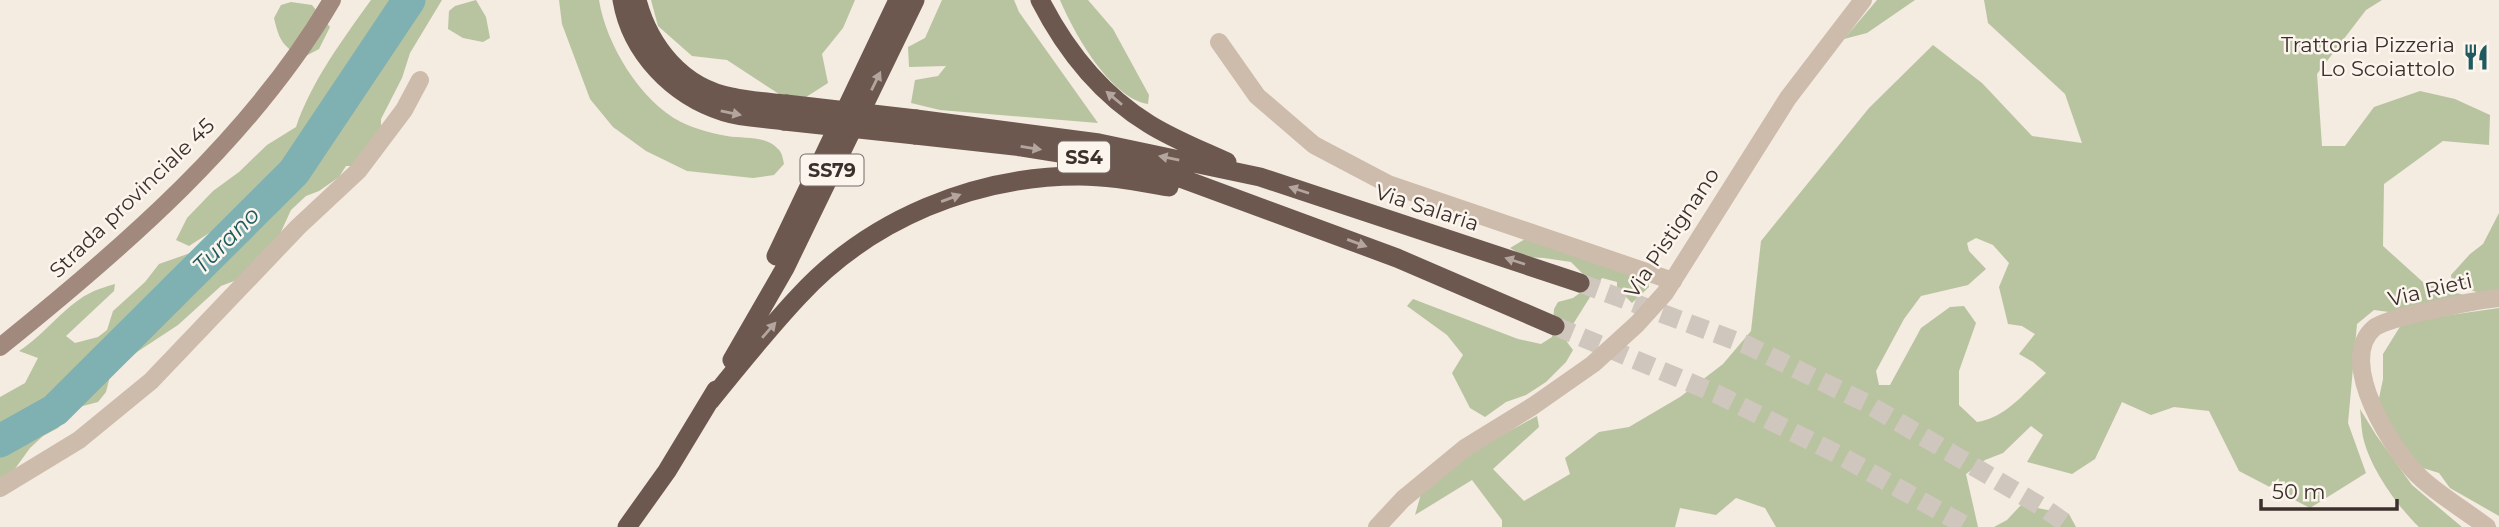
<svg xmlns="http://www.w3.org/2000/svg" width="2499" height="527" font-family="Montserrat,sans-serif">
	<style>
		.green { fill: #b8c4a0; fill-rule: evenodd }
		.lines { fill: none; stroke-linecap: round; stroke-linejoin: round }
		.river { stroke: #7fb0b2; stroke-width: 33 }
		.trunk-tunnel { stroke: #cfc6bd; stroke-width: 19; stroke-dasharray: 19 10; stroke-linecap: butt }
		.minor { stroke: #cdbbac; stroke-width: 18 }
		.tertiary { stroke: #cdbbac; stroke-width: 18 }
		.secondary { stroke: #a18a7d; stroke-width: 18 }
		.trunk { stroke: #6c584f; stroke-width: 19 }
		.trunk-bridge { stroke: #6c584f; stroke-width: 19 }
		.oneway { fill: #b4a69e }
		.labels { text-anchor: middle; stroke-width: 5; stroke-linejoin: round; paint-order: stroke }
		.shield { fill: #fbf5ee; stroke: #756b66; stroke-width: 2 }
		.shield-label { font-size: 19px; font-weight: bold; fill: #3b302b }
		.poi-label { font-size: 21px; fill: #3b302b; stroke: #fbf5ee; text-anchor: end }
		.street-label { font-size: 21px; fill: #3b302b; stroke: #fbf5ee }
		.water-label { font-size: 23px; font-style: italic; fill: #1f5a5e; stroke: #fbf5ee }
	</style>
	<rect width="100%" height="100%" fill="#f4ebe1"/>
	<!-- green -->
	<path class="green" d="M371,0h71l-32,53 -8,25 -21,41v37l-22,10h-13l-7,11 -20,14 -13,5 -15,14 -22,48 -19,17 -29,11 -43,39 -41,27 -27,24 -4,16 -8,10 -19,5 -21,21 -15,8 -13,12 -26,36h-4v-87l25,-14 13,-25 -19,-7c27,-17 46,-47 75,-60 7,-3 14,-5 21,-7l-1,7 -48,45 9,7 23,-6 9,-7 6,-19 32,-29 14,-18 37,-13 21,-17v-6l-28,18 -13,-6 11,-22 26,-27 26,-19 28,-27 29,-18c15,-45 47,-88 75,-127z
		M476,0l10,17 4,21 -7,4 -20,-4 -15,-9 1,-18 6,-5z
		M559,0h40c7,44 41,101 82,122 12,6 32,12 46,14 17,3 38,-1 51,13 4,3 5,10 6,15l-10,11 -21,3 -66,-7 -41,-20 -33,-24 -23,-28 -28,-75z
		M651,0h204l-12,28 -21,26 6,29 -25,16 -24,-5 -52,-34 -35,-4 -34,-30z
		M942,0h72l5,12 79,111 -158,-13 -29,-7 4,-23 23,-4 8,-10 -37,1 -1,-20 17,-9z
		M1060,0h28l25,29 36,66 -1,9c-38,-6 -74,-71 -88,-104z
		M1877,0h38l-48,33 -23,6z
		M1984,0h398l-16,10 -49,64 5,72h23l29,-39 46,-16 35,8 35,16 -1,30 -46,-4 -59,43 -1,62 41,37 49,15 -69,16 -30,-4 -17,14 -9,99 18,50 -56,35 -71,-37 -30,-60 -35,-4 -23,8 -29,-13 -27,57 -23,15 -45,-12 16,-27 -12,-9 -28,27 -18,7 -19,14 12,53h-202l-11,-19 -29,-10 -20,17 -36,-7 -5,19h-173v-7l-30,-40 -57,35 6,-21 30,-25 34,-25 52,-28 2,11 -46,42 31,32 46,-27 -5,-16 34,-26 30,-5 51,-30 43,-33 28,-33 10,-90 108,-133 64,-63 49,38 50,53 50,7 -17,-49 -77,-71zM1976,238l17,7 16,18 -10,24 9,37 14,2 13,8 -16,20 14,8 13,11c-21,19 -40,45 -69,49l-18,-17v-34l17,-48 -12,-17 -14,1 -29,21 -31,57h-11l-3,-14 28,-52 17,-23 47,-11 18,-16 -17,-18 -2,-8z
		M291,2l21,3 18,22 -11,22 -15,8c-21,-9 -25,-17 -30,-39l7,-13z
		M2499,213v82l-9,2 -38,-14 -1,-8 19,-21 13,-10z
		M1530,236l118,46 1,5 -17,16 -15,-15v-6l-15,-4 -32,51 -3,13 6,8 -7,12 -20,20 -20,13 -20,7 -21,15 -15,-9 -18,-35 11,-18 -16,-20 -40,-29 6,-7 105,40 23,5 11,-7 2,-28 4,-7 15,-4 11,-8 -1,-16 -12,-12 -27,-4 -19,-1 -15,-9z
		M2499,308v208l-49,-28 -11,-15 -16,-5 -15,-16 -30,-49 5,-24v-25l18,-29 49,-10z
		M2360,409l16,26 36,50 50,42h-43c-22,-21 -53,-64 -57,-96 -1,-7 -1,-15 -2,-22z
		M2021,505l48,9 7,13h-82l13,-7z"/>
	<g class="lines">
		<!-- river -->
		<path class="river" d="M0,441l55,-31 239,-238 115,-172"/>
		<!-- trunk-tunnel -->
		<path class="trunk-tunnel" d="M1580,283l167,62 119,58 178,105 27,19
			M1555,326l162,68 122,61 129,72"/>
		<!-- minor -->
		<path class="minor" d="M1219,42l38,54 57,49 74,39 285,97
			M0,488l79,-48 72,-59 147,-154 60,-56 46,-61 16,-30"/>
		<!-- tertiary -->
		<path class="tertiary" d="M1377,527l26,-28 62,-51 68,-42 60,-42 44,-40 28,-31 123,-195 75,-98
			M2487,527c-21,-16 -45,-30 -65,-48 -28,-25 -87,-118 -48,-151 13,-11 104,-28 125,-30"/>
		<!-- secondary -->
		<path class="secondary" d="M0,347c122,-98 252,-210 332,-347"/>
		<!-- trunk -->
		<path class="trunk" d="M622,0c9,53 51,96 102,112 19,6 40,6 60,9
			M637,0c12,46 45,88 95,97 17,4 36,5 54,7
			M1040,0c26,51 60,94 109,124 24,15 52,26 78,38
			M916,119l183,24 161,34 320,106
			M915,135l107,12 75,12 86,20 214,79 158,68
			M776,256l122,-256
			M732,360l53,-92 130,-268
			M710,401c29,-36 58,-72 89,-105 71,-77 176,-120 280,-120 31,0 60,6 90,11
			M627,527l40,-56 49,-81"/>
		<!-- trunk-bridge -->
		<path class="trunk-bridge" d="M786,104l130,15
			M784,121l131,14"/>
	</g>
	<!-- one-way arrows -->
	<defs><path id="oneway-solid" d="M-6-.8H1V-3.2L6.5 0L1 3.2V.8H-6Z" transform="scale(1.75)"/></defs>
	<g class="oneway">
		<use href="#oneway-solid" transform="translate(876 81) rotate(-64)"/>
		<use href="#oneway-solid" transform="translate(1114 98) rotate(-140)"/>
		<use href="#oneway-solid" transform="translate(731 113) rotate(12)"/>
		<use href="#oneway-solid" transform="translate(1031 148) rotate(9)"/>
		<use href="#oneway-solid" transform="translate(1169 158) rotate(-168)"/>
		<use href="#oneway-solid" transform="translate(1299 190) rotate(-162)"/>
		<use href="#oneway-solid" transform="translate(951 198) rotate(-20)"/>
		<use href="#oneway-solid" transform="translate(1357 243) rotate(20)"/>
		<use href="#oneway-solid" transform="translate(1515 261) rotate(-162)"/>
		<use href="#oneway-solid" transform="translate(769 330) rotate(-49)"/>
	</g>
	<!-- icons -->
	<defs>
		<g id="restaurant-bare" transform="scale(2.1)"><path d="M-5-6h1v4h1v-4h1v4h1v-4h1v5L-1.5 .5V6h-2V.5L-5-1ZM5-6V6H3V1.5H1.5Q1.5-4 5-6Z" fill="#1f5a5e" stroke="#fbf5ee" stroke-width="2.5" paint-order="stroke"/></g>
	</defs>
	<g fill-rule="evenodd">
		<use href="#restaurant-bare" x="2476" y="57"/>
	</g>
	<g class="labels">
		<!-- shield labels -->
		<g class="shield">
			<rect x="1058" y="141.5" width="52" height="31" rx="5"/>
			<rect x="800.5" y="154.5" width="63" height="31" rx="5"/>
		</g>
		<g class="shield-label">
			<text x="1084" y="164">SS4</text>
			<text x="832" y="177">SS79</text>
		</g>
		<!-- poi labels -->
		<g class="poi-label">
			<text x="2455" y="52">Trattoria Pizzeria<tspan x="2455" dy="24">Lo Scoiattolo</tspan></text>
		</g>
		<!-- street labels -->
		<g class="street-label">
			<text transform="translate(132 198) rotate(-44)" y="7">Strada provinciale 45</text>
			<text transform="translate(1427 208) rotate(18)" y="7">Via Salaria</text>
			<text transform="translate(1672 233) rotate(-56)" y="7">Via Pistignano</text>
			<text transform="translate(2430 290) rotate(-13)" y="7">Via Rieti</text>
		</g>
		<!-- water labels -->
		<g class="water-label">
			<text transform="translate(226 240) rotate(-45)" y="8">Turano</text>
		</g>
	</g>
	<!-- scale -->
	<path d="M2261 499v10h136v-10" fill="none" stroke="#3b302b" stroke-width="3.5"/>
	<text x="2272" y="499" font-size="21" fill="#3b302b" stroke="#fbf5ee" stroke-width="5" paint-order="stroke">50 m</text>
</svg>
